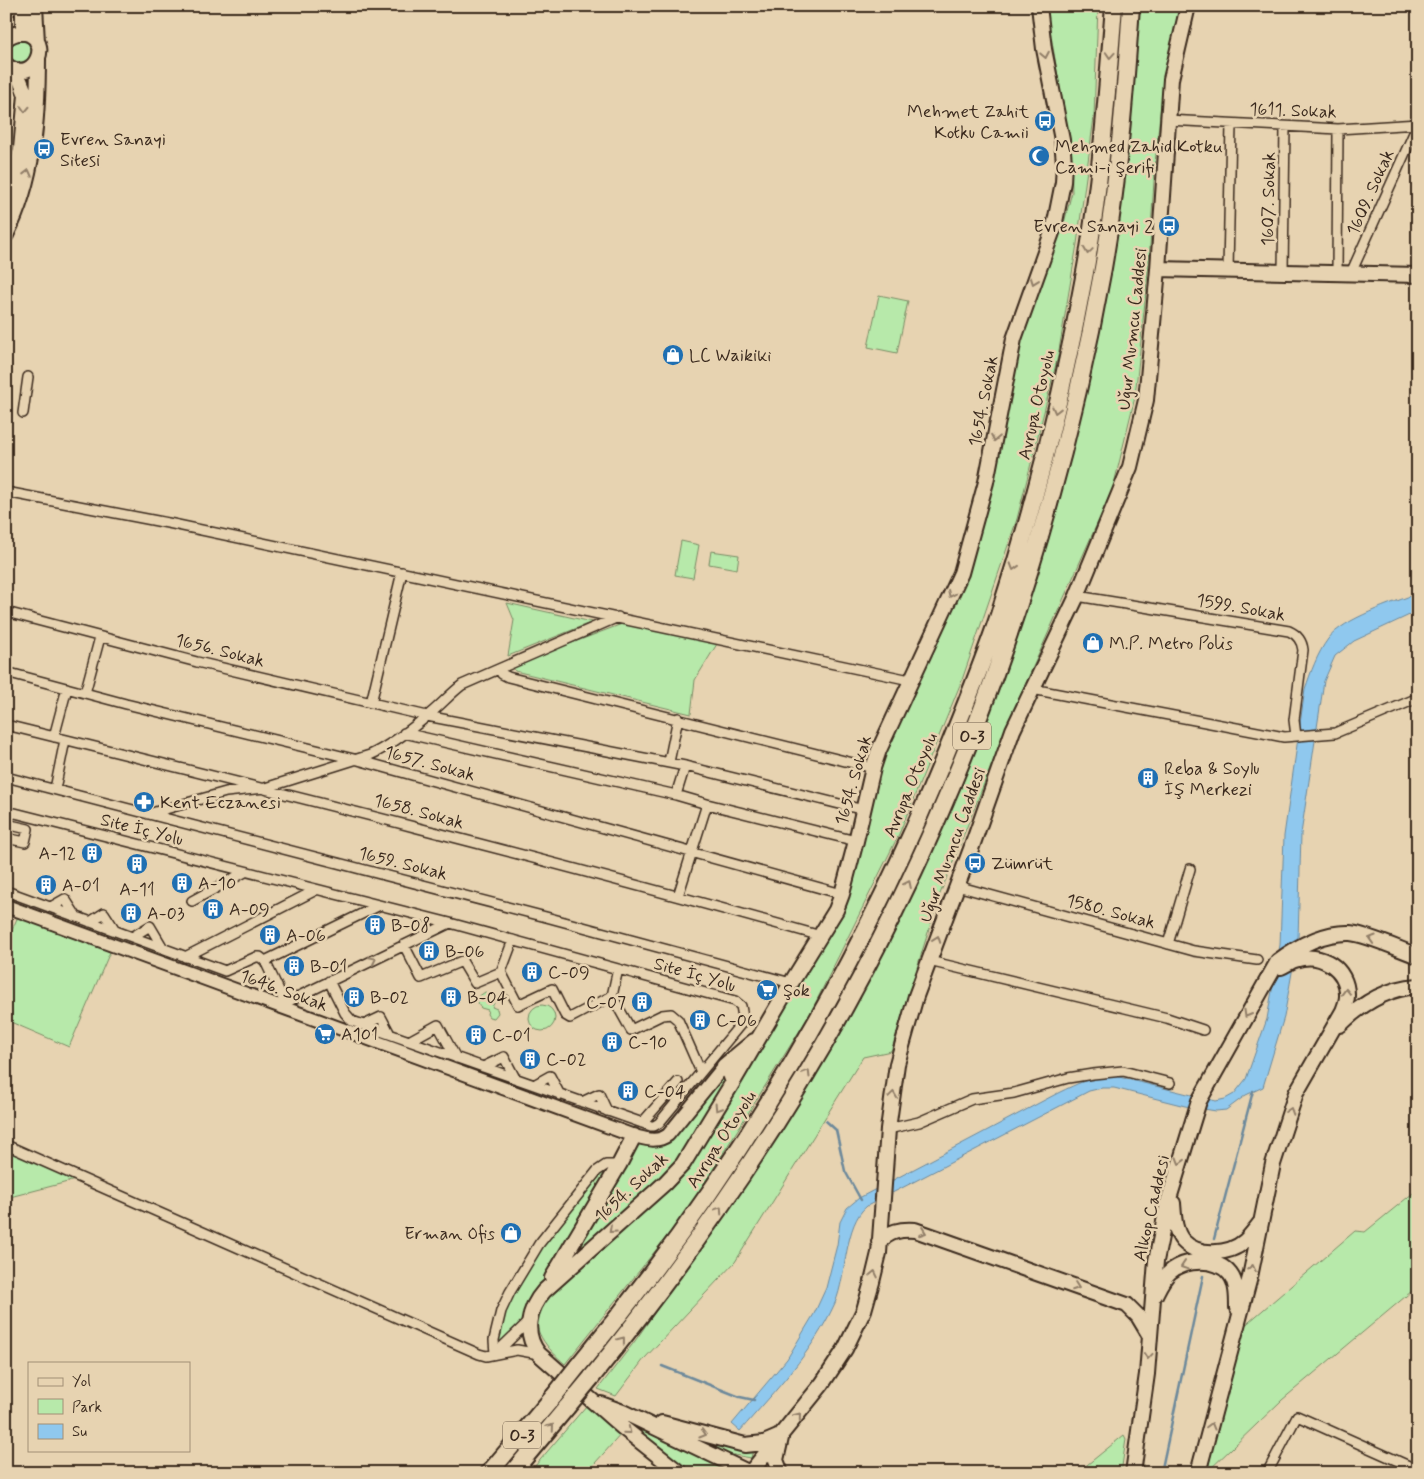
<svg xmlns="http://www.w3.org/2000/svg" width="1424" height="1479" font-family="Mynerve,sans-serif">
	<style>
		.green { fill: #b7e9aa; stroke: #798a64 }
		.water { fill: #8fc8ee; stroke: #6d899b }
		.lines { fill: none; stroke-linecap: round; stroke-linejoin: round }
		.stream { stroke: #6d899b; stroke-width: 2.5 }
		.street-casing { stroke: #3b2a1e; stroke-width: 12 }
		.secondary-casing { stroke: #3b2a1e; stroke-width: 16 }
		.primary-casing { stroke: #3b2a1e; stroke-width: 18 }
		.highway-casing { stroke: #3b2a1e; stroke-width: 20 }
		.street { stroke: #e7d3b1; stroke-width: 9 }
		.secondary { stroke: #e7d3b1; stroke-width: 12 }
		.primary { stroke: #e7d3b1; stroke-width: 14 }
		.highway { stroke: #e7d3b1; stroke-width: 16 }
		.highway-bridge-casing { stroke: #3b2a1e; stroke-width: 20; stroke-linecap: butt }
		.highway-bridge { stroke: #e7d3b1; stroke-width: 16 }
		.oneway { stroke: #917e68 }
		.labels { text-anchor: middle; stroke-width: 5; stroke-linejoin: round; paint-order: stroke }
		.shield { fill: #e7d3b1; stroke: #6f5d4a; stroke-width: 1 }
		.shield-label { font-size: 16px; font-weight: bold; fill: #3b2a1e }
		.street-label { font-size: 18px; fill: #3b2a1e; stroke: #e7d3b1 }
		.poi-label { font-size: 18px; fill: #3b2a1e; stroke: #e7d3b1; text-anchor: start }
	</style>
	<rect width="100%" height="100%" fill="#e7d3b1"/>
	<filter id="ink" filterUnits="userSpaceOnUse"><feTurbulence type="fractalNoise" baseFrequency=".02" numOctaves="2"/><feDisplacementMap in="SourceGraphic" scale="10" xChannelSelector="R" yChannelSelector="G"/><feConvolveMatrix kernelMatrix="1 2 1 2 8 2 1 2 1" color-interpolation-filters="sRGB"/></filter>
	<g filter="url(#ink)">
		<!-- green -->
		<path class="green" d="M1046,6h52l-4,111 -17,127 -19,112 -41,163 -55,161 -63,154 -89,180 -123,197 -122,153c-17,-15 -36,-35 -27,-59l132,-118 14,-13 10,-14 146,-253 46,-154 80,-177 53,-227 26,-81 19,-45 8,-31 -1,-38z
			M1140,6h40l-17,78 -8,80 -6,99 -14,134 -22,91 -101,226 -72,180 -49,157 -28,6 -128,205 -91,97 -28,37 -18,-7 37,-48 51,-74 100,-146 57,-91 90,-184 50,-116 40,-110 36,-117 38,-166 20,-106 15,-121z
			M9 51a11 11 0 1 1 22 0a11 11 0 1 1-22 0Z
			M879,295l29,6 -11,52 -29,-6z
			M681,541l18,4 -6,33 -18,-3z
			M711,551l28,4 -2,14 -28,-5z
			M507,603l85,19 -84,34 6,-36z
			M622,624l95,20 -22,36 -4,34 -176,-43 -2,-3 1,-3z
			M19,914l91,38 -41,95 -63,-27v-76z
			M485,992c9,1 12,8 7,15l5,2 1,4 -4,5 -5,-1 -2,-3 1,-4 -7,-2 -4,-5 1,-6z
			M529 1018a13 13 0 1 1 26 0a13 13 0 1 1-26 0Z
			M724,1077l3,2 -53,85 -100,93h-2l62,-111 6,-2 19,1 62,-67z
			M6,1145l77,33 -77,20z
			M619,1165l-89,152 -35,37 6,-43 20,-37 76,-103z
			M1418,1189v97l-136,114 -75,72 35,-144 113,-97 10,1z
			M587,1405l35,28 -36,40h-57z
			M626,1421l101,46 -5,6h-32l-23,-16z
			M674,1429l79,21 -2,8 -28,-5z
			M1124,1435l2,4 -5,34h-44z"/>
		<!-- water -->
		<path class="water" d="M1418,593v18l-64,30 -19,15 -11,25 -23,153 -3,105 -14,78 -21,70 -17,8 -20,15 -10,1 -31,-5 -71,-18h-12l-13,3 -222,115c-23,18 -20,69 -32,97 -22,49 -60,88 -95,128l-8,-7 55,-65 27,-45 12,-26 11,-43 3,-23 7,-14 12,-10 199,-105c21,-10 33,-17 57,-17l101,25 9,-2 9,-5 12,-15 21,-60 13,-74 4,-109 21,-147c6,-17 12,-35 23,-50 16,-21 65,-36 90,-46z"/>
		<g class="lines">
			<!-- stream -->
			<path class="stream" d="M826,1121l10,9 9,41 16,29
				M1214,1239l39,-148
				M662,1366l78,31 14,3
				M1161,1473l42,-197"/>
			<!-- street casing -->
			<g class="street-casing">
				<path id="street" d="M1167,120l171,9 80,-5
					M1228,270l3,-146
					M1283,271l2,-144
					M1337,273l1,-144
					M1351,273l67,-149
					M23,413l5,-36
					M6,492l167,32 737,156
					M1077,596l212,35c9,4 13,10 14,19l-9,70 2,16
					M6,612l191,50 230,54 258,50 -9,29 31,9 -29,92
					M499,669l3,5 6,3 365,91
					M6,672l120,32 232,56 484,134
					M1032,689l252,48 51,-4 83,-35
					M85,693l15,-56
					M371,703l31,-131
					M6,725c273,67 545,135 815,211
					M404,733l272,62
					M54,737l13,-49
					M669,762l9,-44
					M685,766l179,44
					M6,777l540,140 245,66
					M55,789l10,-49
					M707,804l149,37
					M148,814l78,-22 39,-4 105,-33c20,-9 39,-24 56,-38 13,-10 23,-22 36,-32l156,-68
					M6,815l9,-2 435,110 285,78 6,5 2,11 -3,8 -81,98 -5,3h-3l-299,-105 -7,-8 -16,-32
					M6,824l22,5 -3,13 -19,-4
					M957,886l237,65 63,9
					M6,891l219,80 31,-14h4l5,4
					M192,901l53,-29
					M51,907l14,-8 11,17
					M90,922l14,-9 11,17
					M132,937l18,-11 13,22
					M1168,944l22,-75
					M404,945l17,33 41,-17 13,22 26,-11 17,33 34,-16 13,26 5,3 42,-22 19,34 31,-15 9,-1 7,6 23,52
					M185,957l131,-67
					M265,961l113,-55
					M265,961l20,42
					M929,961l238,57 36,12
					M501,972l12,-32
					M612,996l6,-27
					M285,1003l165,-80
					M364,1025l17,-8 9,17
					M409,1041l29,-16 18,33
					M483,1067l21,-10 11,21
					M534,1085l16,-9 10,19
					M582,1102l17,-8 8,17
					M642,1123l36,-41
					M888,1129l31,-7 53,-23 42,-6 54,-15 25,-4 30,-3 47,12
					M6,1145l473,209 7,2 31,-6 22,4
					M497,1352l32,-31
					M495,1354l-1,-14 7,-29 9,-19 29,-48 58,-73 9,-6h13
					M1267,1473l30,-57 121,54"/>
			</g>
			<!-- secondary casing -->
			<g class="secondary-casing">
				<path id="secondary" d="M6,906l628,230c12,3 23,7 34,-1l56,-69"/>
			</g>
			<!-- primary casing -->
			<g class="primary-casing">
				<path id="primary" d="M23,6v27
					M35,6l2,36
					M6,10l7,-4
					M6,39c6,-5 11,-7 19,-6 28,6 11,51 -17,34
					M6,65l14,15 6,15 -5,54 -7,31 -8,20
					M6,235c28,-55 32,-117 32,-178
					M1158,269l260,6
					M1340,1025c21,-21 48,-37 78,-39
					M733,1082l-3,-8 -6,-8 30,-25
					M1173,1203c1,12 1,28 10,38 15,16 46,14 62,0 6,-6 11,-13 16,-19
					M879,1242c11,-11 21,-13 36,-12l212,75 11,11 12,20
					M552,1278l67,-113 15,-29
					M1155,1295c4,-8 8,-17 15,-23 15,-13 47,-15 60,2 7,9 7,23 7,34
					M601,1404l22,8 127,61
					M662,1423l83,22 19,-2 14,-6
					M781,1438l-5,22 5,13
					M680,1473l-58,-46 -83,-73c-16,-20 -11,-45 5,-63l121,-108 18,-19 50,-82 58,-99 45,-73 6,-16 14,-53 17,-73 6,-18 82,-177 25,-91 28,-143 40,-112 9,-45 1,-19 -2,-23 -18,-91 -5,-43
					M750,1473l72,-89 23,-35 19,-39 8,-28 7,-29 9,-124 9,-65 19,-68 55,-147 42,-119 64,-134 53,-129 16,-67 12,-131 13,-190 17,-73
					M1133,1473l14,-99 9,-113 12,-59 31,-101 79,-140c20,-15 46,-29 72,-28 16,1 51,17 68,23
					M1198,1473l52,-196 23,-113 23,-71 47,-82c2,-5 4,-10 4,-15 1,-28 -27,-45 -52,-36 -4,1 -9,5 -14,7"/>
			</g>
			<!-- highway casing -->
			<g class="highway-casing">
				<path id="highway" d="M577,1367c157,-188 283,-399 374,-626 17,-42 34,-84 48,-126 37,-114 66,-231 87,-348 15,-86 21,-174 28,-261
					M591,1378c95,-117 183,-241 255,-373 126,-229 211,-480 257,-737 15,-86 22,-174 28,-262
					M489,1473l65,-77
					M512,1473l55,-66"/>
			</g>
			<!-- street -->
			<use href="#street" class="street"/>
			<!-- secondary -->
			<use href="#secondary" class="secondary"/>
			<!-- primary -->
			<use href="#primary" class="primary"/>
			<!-- highway -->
			<use href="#highway" class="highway"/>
			<!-- highway-bridge casing -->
			<g class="highway-bridge-casing">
				<path id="highway-bridge" d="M554,1396l23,-29
					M567,1407l24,-29"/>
			</g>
			<!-- highway-bridge -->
			<use href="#highway-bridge" class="highway-bridge"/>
		</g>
		<!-- one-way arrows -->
		<defs><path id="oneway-chevron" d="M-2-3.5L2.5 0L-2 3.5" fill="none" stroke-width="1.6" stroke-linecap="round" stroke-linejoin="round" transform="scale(1.25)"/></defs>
		<g class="oneway">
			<use href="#oneway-chevron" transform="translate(1045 55) rotate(79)"/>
			<use href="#oneway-chevron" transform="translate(1110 55) rotate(94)"/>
			<use href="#oneway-chevron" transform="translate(25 109) rotate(93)"/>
			<use href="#oneway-chevron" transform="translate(28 173) rotate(-76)"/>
			<use href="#oneway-chevron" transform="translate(1088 251) rotate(98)"/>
			<use href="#oneway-chevron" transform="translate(1034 281) rotate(110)"/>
			<use href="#oneway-chevron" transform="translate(1056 410) rotate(104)"/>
			<use href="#oneway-chevron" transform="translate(995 438) rotate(101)"/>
			<use href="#oneway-chevron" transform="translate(1014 567) rotate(107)"/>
			<use href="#oneway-chevron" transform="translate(951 594) rotate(115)"/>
			<use href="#oneway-chevron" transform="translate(908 884) rotate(-64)"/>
			<use href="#oneway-chevron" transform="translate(937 939) rotate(-70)"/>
			<use href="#oneway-chevron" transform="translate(1372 939) rotate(-163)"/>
			<use href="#oneway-chevron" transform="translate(373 960) rotate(-26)"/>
			<use href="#oneway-chevron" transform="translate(1346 992) rotate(-92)"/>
			<use href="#oneway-chevron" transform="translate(1247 1014) rotate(120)"/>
			<use href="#oneway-chevron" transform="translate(807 1073) rotate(-59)"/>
			<use href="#oneway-chevron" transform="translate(893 1095) rotate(-82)"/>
			<use href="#oneway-chevron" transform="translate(718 1108) rotate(122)"/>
			<use href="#oneway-chevron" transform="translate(1290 1111) rotate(-72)"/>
			<use href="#oneway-chevron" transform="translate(1180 1161) rotate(107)"/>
			<use href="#oneway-chevron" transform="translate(719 1210) rotate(-56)"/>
			<use href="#oneway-chevron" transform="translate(612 1230) rotate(138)"/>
			<use href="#oneway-chevron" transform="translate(923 1232) rotate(20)"/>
			<use href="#oneway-chevron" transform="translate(1184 1266) rotate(162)"/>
			<use href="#oneway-chevron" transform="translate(1252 1268) rotate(-78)"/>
			<use href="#oneway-chevron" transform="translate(874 1274) rotate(-78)"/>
			<use href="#oneway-chevron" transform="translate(1076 1287) rotate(20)"/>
			<use href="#oneway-chevron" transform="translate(622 1340) rotate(-52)"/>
			<use href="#oneway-chevron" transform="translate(1148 1356) rotate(95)"/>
			<use href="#oneway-chevron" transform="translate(798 1416) rotate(-51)"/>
			<use href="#oneway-chevron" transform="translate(1211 1426) rotate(-75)"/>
			<use href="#oneway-chevron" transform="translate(551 1427) rotate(-50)"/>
			<use href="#oneway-chevron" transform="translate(628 1431) rotate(39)"/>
			<use href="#oneway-chevron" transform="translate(703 1434) rotate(16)"/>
		</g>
	</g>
	<!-- icons -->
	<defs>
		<g id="bus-disc" transform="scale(1.125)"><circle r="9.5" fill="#1f6fb2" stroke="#e7d3b1"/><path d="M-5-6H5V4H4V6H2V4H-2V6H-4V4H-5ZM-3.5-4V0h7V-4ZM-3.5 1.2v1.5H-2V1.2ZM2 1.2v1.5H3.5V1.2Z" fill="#fff"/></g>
		<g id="mosque-disc" transform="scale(1.125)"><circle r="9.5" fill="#1f6fb2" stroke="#e7d3b1"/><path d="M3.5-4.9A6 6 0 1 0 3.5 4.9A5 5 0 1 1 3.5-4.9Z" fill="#fff"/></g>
		<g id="shop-disc" transform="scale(1.125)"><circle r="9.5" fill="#1f6fb2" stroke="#e7d3b1"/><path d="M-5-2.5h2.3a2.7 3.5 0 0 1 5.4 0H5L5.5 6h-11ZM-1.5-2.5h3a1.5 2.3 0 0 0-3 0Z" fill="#fff"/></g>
		<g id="building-disc" transform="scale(1.125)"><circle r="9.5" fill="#1f6fb2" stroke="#e7d3b1"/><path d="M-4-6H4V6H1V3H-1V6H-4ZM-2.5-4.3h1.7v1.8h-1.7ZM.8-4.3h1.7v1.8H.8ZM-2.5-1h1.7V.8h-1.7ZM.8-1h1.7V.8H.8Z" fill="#fff"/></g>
		<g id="pharmacy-disc" transform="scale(1.125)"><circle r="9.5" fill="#1f6fb2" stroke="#e7d3b1"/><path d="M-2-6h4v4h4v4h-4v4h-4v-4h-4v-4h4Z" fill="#fff"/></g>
		<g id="supermarket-disc" transform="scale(1.125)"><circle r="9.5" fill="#1f6fb2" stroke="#e7d3b1"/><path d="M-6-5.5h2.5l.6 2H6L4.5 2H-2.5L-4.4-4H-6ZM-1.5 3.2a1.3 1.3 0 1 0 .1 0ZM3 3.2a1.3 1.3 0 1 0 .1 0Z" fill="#fff"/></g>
	</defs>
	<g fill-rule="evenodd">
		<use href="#bus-disc" x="1045" y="121"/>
		<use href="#bus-disc" x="44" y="149"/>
		<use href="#mosque-disc" x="1039" y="156"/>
		<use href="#bus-disc" x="1169" y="226"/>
		<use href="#shop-disc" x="673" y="355"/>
		<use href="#shop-disc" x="1093" y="643"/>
		<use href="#building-disc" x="1148" y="778"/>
		<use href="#pharmacy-disc" x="144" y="802"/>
		<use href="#building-disc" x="92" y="853"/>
		<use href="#bus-disc" x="975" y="863"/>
		<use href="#building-disc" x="137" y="864"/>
		<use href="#building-disc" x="182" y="883"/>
		<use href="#building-disc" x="46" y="885"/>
		<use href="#building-disc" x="213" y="909"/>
		<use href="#building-disc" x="131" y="913"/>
		<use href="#building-disc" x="375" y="925"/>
		<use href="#building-disc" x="270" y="935"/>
		<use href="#building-disc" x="429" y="951"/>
		<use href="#building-disc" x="294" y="966"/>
		<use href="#building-disc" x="532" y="972"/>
		<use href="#supermarket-disc" x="767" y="990"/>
		<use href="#building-disc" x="354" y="997"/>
		<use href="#building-disc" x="451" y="997"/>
		<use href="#building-disc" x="642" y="1002"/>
		<use href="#building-disc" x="700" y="1020"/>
		<use href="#supermarket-disc" x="325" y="1034"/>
		<use href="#building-disc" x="476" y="1035"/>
		<use href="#building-disc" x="612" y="1042"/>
		<use href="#building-disc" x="530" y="1059"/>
		<use href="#building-disc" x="628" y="1091"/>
		<use href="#shop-disc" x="511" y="1233"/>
	</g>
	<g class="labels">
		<!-- shield labels -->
		<g class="shield">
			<rect x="953" y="722.5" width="38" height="27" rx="4"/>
			<rect x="503" y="1421.5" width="38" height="27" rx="4"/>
		</g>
		<g class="shield-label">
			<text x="972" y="742">O-3</text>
			<text x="522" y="1441">O-3</text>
		</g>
		<!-- street labels -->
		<g class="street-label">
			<text transform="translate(1293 110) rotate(2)" y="6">1611. Sokak</text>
			<text transform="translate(1370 192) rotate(-66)" y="6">1609. Sokak</text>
			<text transform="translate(1268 199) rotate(-89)" y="6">1607. Sokak</text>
			<text transform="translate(1132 329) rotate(-84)" y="6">Uğur Mumcu Caddesi</text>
			<text transform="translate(983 401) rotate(-79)" y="6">1654. Sokak</text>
			<text transform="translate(1036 405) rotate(-77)" y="6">Avrupa Otoyolu</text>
			<text transform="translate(1241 607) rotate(10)" y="6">1599. Sokak</text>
			<text transform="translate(220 650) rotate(14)" y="6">1656. Sokak</text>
			<text transform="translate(430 763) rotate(15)" y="6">1657. Sokak</text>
			<text transform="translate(853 780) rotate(-74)" y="6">1654. Sokak</text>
			<text transform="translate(910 785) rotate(-67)" y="6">Avrupa Otoyolu</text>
			<text transform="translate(419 811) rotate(15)" y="6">1658. Sokak</text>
			<text transform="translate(142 829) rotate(14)" y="6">Site İç Yolu</text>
			<text transform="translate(952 845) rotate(-70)" y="6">Uğur Mumcu Caddesi</text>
			<text transform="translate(403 863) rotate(14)" y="6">1659. Sokak</text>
			<text transform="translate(1111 911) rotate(15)" y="6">1580. Sokak</text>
			<text transform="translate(695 974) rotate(16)" y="6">Site İç Yolu</text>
			<text transform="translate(284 990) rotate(20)" y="6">1646. Sokak</text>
			<text transform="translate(721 1139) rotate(-57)" y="6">Avrupa Otoyolu</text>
			<text transform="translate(631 1187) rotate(-43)" y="6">1654. Sokak</text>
			<text transform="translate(1151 1208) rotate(-77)" y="6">Alkop Caddesi</text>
		</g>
		<!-- poi labels -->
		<g class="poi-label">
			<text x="1029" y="117" text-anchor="end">Mehmet Zahit<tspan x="1029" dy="21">Kotku Camii</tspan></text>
			<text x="60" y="145">Evren Sanayi<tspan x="60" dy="21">Sitesi</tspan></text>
			<text x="1055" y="152">Mehmed Zahid Kotku<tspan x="1055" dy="21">Cami-i Şerifi</tspan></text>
			<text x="1153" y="232" text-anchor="end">Evren Sanayi 2</text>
			<text x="689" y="361">LC Waikiki</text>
			<text x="1109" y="649">M.P. Metro Polis</text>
			<text x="1164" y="774">Reba &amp; Soylu<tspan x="1164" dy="21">İş Merkezi</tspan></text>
			<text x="160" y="808">Kent Eczanesi</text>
			<text x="76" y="859" text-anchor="end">A-12</text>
			<text x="991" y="869">Zümrüt</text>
			<text x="198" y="889">A-10</text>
			<text x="62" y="891">A-01</text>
			<text x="137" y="895" text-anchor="middle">A-11</text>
			<text x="229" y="915">A-09</text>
			<text x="147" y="919">A-03</text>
			<text x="391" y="931">B-08</text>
			<text x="286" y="941">A-06</text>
			<text x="445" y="957">B-06</text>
			<text x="310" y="972">B-01</text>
			<text x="548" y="978">C-09</text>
			<text x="783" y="996">Şok</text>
			<text x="370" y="1003">B-02</text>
			<text x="467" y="1003">B-04</text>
			<text x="626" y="1008" text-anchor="end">C-07</text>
			<text x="716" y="1026">C-06</text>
			<text x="341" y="1040">A101</text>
			<text x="492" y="1041">C-01</text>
			<text x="628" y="1048">C-10</text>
			<text x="546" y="1065">C-02</text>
			<text x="644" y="1097">C-04</text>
			<text x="495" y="1239" text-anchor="end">Erman Ofis</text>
		</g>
	</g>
	<!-- margin -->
	<rect width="1424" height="1479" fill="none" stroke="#e7d3b1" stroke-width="25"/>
	<rect x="12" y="12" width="1399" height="1454" fill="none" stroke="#3b2a1e" stroke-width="2" filter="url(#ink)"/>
	<!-- legend -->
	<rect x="28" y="1362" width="162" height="90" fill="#e7d3b1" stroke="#a28f76"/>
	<rect x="38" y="1378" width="25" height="8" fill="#e7d3b1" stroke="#a28f76"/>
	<text x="72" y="1386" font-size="15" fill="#3b2a1e">Yol</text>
	<rect x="38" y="1399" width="25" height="15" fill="#b7e9aa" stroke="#a28f76"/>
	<text x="72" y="1412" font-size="15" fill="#3b2a1e">Park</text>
	<rect x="38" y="1424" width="25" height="15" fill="#8fc8ee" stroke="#a28f76"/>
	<text x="72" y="1436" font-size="15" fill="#3b2a1e">Su</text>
</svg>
